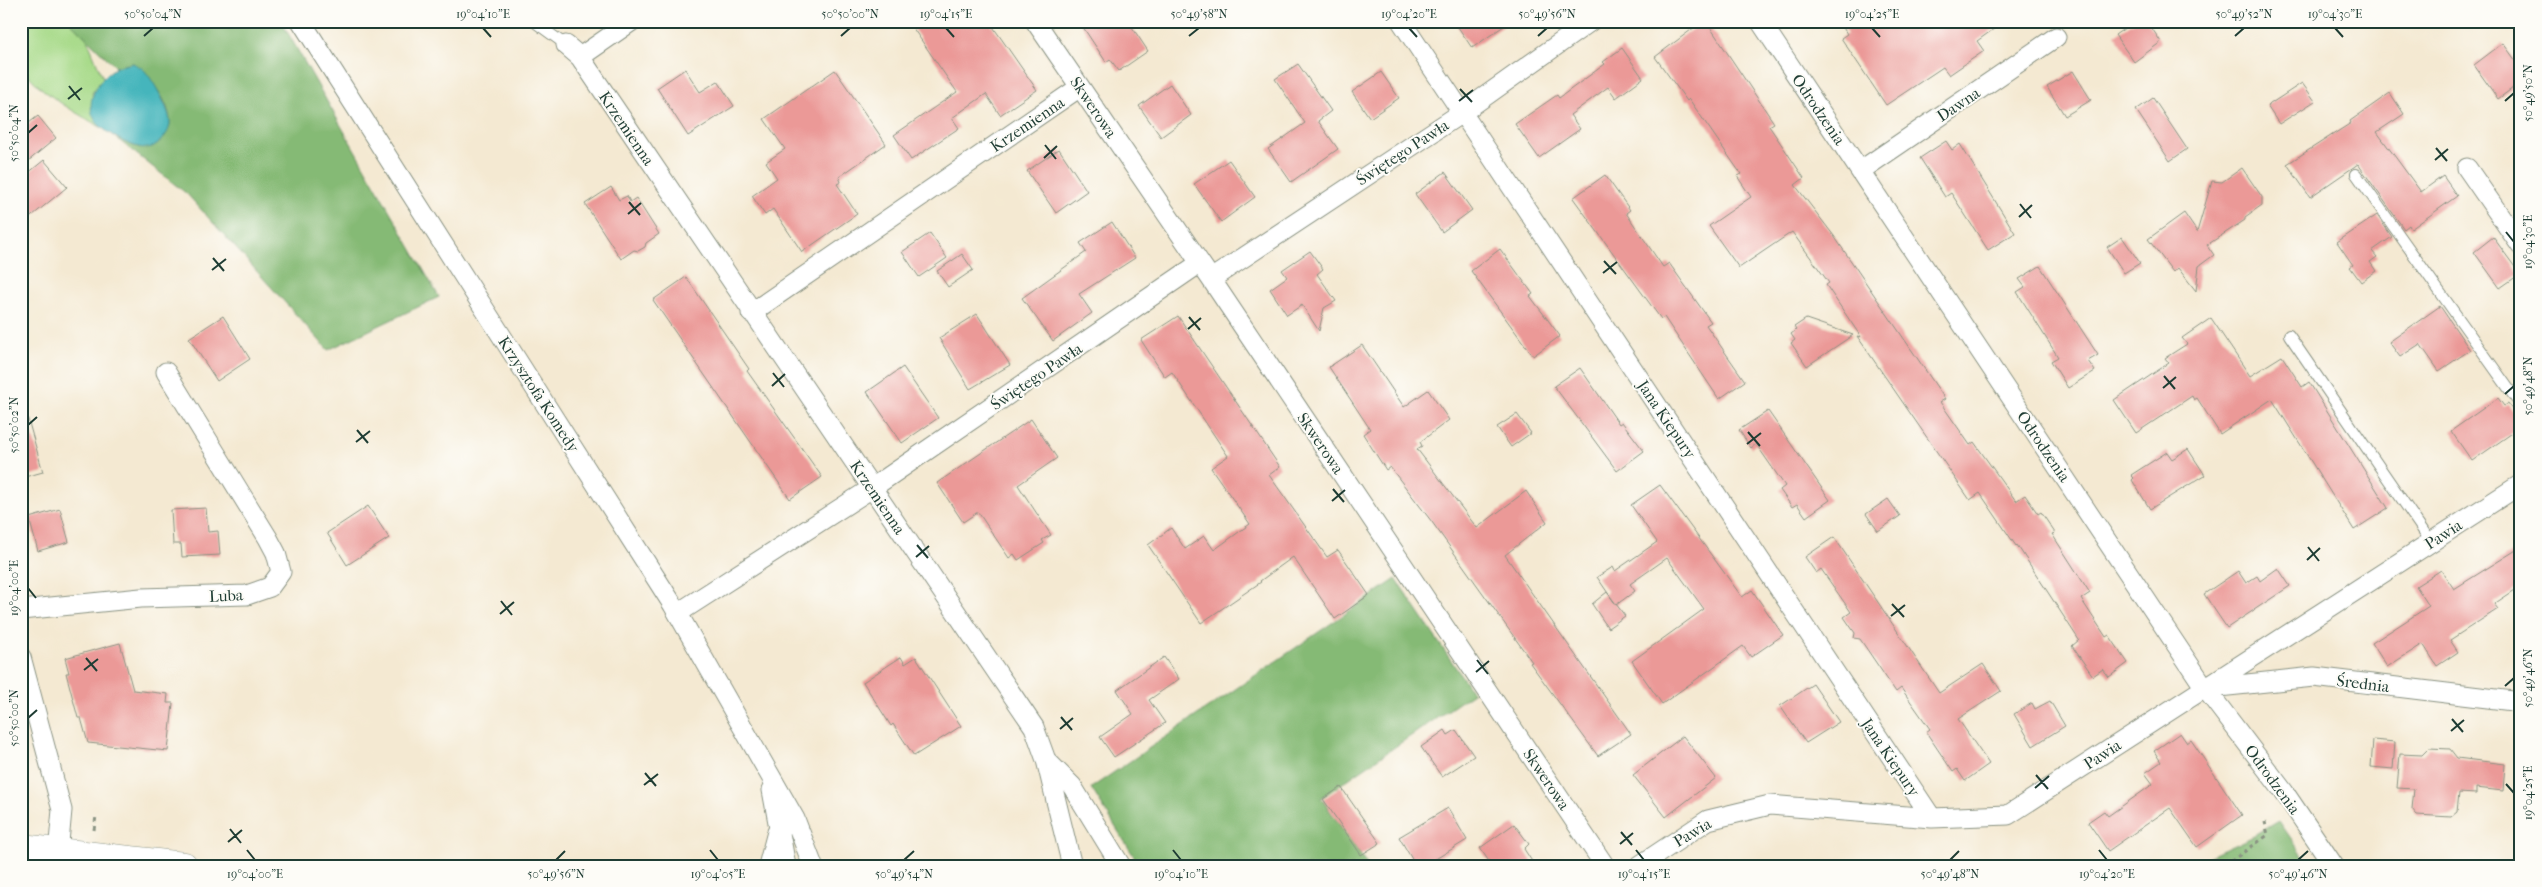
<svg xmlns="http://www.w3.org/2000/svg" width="2542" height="887" font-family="'IM FELL French Canon',serif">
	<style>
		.green { fill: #a7da89; stroke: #638c5e }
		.forest { fill: #85ba75; stroke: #527c54 }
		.water { fill: #45b5bc; stroke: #327978 }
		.building { fill: #eb9997 }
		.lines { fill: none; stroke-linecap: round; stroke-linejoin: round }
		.service-casing { stroke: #8a9383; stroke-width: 12 }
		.minor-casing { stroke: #8a9383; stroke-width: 21 }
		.primary-casing { stroke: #8a9383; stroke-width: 29 }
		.path { stroke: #8a9383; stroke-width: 3; stroke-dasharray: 4 4; stroke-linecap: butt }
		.service { stroke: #fff; stroke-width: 10 }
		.minor { stroke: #fff; stroke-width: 19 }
		.primary { stroke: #fff; stroke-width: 28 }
		.ticks { fill: none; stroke: #1f3d34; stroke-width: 2 }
		.labels { text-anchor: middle; stroke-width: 4; stroke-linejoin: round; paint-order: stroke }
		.street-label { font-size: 16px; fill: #1f3d34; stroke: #fdfcf7 }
		.neatline { fill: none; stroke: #1f3d34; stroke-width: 2 }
		.ticks-label { font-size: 12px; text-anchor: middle; fill: #1f3d34 }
	</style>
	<rect width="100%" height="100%" fill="#fdfcf7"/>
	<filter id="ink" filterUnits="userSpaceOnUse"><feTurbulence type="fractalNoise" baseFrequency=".02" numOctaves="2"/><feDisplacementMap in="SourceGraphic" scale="10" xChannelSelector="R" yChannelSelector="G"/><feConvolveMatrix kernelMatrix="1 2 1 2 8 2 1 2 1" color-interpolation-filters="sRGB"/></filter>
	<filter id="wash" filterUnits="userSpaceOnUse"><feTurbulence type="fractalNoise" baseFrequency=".0096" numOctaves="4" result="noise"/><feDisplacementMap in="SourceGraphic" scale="20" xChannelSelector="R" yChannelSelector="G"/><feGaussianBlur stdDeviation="1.12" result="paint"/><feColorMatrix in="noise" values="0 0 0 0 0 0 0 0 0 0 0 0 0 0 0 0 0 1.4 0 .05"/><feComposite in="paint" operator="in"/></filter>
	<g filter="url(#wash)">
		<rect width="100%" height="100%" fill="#f4e9d2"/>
		<!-- green -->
		<path class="green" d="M21,21h48l18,18 16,39 -11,15 4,28 10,9c-23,-13 -75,-41 -84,-66 -4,-9 -1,-33 -1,-43z"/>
		<!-- forest -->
		<path class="forest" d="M69,21h212l158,276 -111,53 -141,-156 -81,-64c18,12 37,27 56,9 3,-3 8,-12 8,-17 -1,-24 -21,-43 -37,-59l-17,4z
			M1396,579l77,114 -152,105 47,68h-228l-49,-78z
			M2279,821l31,45h-122l66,-30z"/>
		<!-- water -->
		<path class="water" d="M133,63c3,2 8,4 10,6 9,8 28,43 27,54 0,10 -10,20 -18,24 -13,6 -50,-15 -57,-27 -11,-19 3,-41 20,-52 5,-3 13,-3 18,-5z"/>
		<g id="blocks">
			<!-- building -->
			<path class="building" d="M908,21h81l48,69 -37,25 -14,-21 -34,24 7,10 -48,32 -17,-25 63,-43z
				M1079,21h49l20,30 -29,20 -9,-12 -4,3z
				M1454,21h57l-39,27z
				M1703,21h3l68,102 -5,3 35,52 -9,7 39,51 111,163 -5,3 30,43 4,-3 42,59 9,-6 13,19 3,-2 14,21 -3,1 38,59 -9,6 25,38 3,-2 19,28 -19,14 -6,-8 -10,7 -21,-30 7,-6 -62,-95 -1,1 -36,-53 -10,7 -113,-164 4,1 -35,-52 3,-2 -37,-51 -53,36 -30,-42 42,-29 -14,-21 4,-2 -52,-75 -2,2 -32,-44z
				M1839,21h166l-28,20 7,10 -35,24 -6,-8 -57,38 -45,-67 6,-4z
				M2135,21h12l14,21 -27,20 -19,-27z
				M2503,43l18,25v14l-23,17 -24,-34z
				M1622,48l21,30 -27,20 -8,-11 -38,28 10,14 -41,29 -24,-34 42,-29 2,3 46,-34 -2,-2z
				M1298,64l33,47 -13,10 20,28 -47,33 -23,-33 37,-26 -30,-44z
				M685,69l15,23 18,-11 16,25 -46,30 -31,-48z
				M835,70l51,74 -47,33 2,5 -4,2 20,30 -55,38 -29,-43 -8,6 -13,-19 25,-18 -11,-16 19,-13 -21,-30z
				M2073,71l18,29 -26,16 -18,-29z
				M1381,72l18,26 -29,20 -18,-26z
				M2302,83l13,18 -36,23 -12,-18z
				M1170,84l21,31 -30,22 -22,-31z
				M2390,93l14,21 -27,18 44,60 22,-16 14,20 -46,33 -2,-4 -5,4 -46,-65 -48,33 -23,-33 64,-41 -1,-2z
				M2153,98l34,51 -17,12 -34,-51z
				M38,116l18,22 -35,29v-38z
				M1946,141l6,9 8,-6 55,89 -27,17 -37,-57 -6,4 -25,-39z
				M1059,149l28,42 -31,22 -29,-42z
				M44,160l23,27 -46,38v-46z
				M1229,160l26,37 -34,25 -27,-38z
				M2242,168l20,29v8l-17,12v3l-38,25 7,10 -15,11 -3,25 -18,-23 -5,4 -25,-33 36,-26 13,19 15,-51 10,1z
				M1445,172l27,38 -30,22 -27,-38z
				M1605,175l25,35 -4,3 37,54 6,-4 42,59 -5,3 39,56 -26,18 -55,-82 -3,2 -88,-121z
				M611,187l8,13 8,-4 3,6 6,-4 23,36 -13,9 -1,4 -7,4 -4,-1 -13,9 -36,-55z
				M2377,215l15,22 -20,14 5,6 -7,5 6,9 -15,11 -11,-15 3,-2 -16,-23z
				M1112,222l23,36 -56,36 13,19 -39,28 -31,-43 64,-46 -6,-9z
				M930,233l17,25 -28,19 -17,-25z
				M2122,237l18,26 -16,10 -17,-26z
				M2493,237l27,37 -20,14 -26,-36z
				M1500,249l33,45 -3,2 30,40 -27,20 -62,-85z
				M1310,251l13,18 -6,5 19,27 -12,7 -5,23 -17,-26 -15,10 -17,-26 17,-12 -5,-7z
				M962,254l11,16 -25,17 -11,-16z
				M2040,266l58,89 -10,6 7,10 -27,17 -17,-27 7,-4 -41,-65 8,-5 -6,-8z
				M686,277l63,92 -2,2 75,106 -32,22 -137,-199z
				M2440,306l30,44 -31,21 -19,-27 -20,13 -11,-15z
				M977,314l33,51 -40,24 -31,-51z
				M223,316l27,43 -33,22 -28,-43z
				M1178,316l102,151 -11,8 58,82 11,-7 31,45 -34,24 -42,-62 -33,24 1,1 -60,41 -53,-78 23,-17 14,21 19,-13 10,14 36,-26 -39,-56 17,-12 -56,-84 -7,5 -24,-37z
				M2211,318l39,58 32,-20 20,31 7,-5 79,126 -34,22 -82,-131 -52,35 -23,-36 -3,2 -2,-4 -56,37 -22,-33 55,-37 -4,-5 22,-14 -5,-6z
				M1806,319l47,16 -46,31 -16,-23 4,-3 -4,-6 5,-4 -2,-3z
				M1362,345l42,62 24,-17 21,30 -29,22 2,4 -5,3 60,79 49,-37 21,31 -42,33 126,179 -33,22 -68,-93 2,-1 -100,-140 -42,-55 -4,3 -23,-36 7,-5 -41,-62z
				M903,367l35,51 -36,25 -35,-51z
				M1580,368l39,56 3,-2 22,29 -27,20 -63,-85z
				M2498,398l6,8 4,-2 13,18v5l-49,34 -21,-30z
				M1768,411l62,89 -24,17 -9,-13 -5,3 -12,-17 5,-4 -29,-42 -5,4 -12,-18z
				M1517,414l14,19 -20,14 -14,-20z
				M27,416l16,56 -22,6v-61z
				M1031,419l26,39 -39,27 33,50 -9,5 2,3 -26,17 -4,-6 -5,4 -31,-46 -15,10 -26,-39z
				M2188,449l17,26 -55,34 -18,-29 2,-2 -3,-3 36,-23 5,7z
				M1660,485l82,112 10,-7 31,45 -32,22 -8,-11 -81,58 -30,-43 72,-52 -37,-51 -37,26 5,7 -19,14 -19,-28 16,-10 2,4 42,-29 -26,-37z
				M1888,499l12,17 -22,15 -12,-17z
				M368,506l21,32 -42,27 -20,-32z
				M206,508l2,24 10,-1 2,24 -38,2 -1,-13h-8l-2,-34z
				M60,509l9,33 -31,9 -9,-33z
				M1834,537l105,156 44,-29 18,27 -43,28 31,45 -24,17 -8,-12 -4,3 -27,-40 4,-3 -29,-41 -5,4 -36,-53 -6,-1 1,-5 -11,-16 7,-5 -30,-43 -5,4 -11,-16z
				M2521,547v39l-27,18 4,5 -48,31 8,12 -21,14 -14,-22 -36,23 -15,-24 57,-37 -13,-20 25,-16 13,19z
				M2278,568l12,18 -63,42 -23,-34 34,-23 8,12 11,-7 3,5z
				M1607,592l18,24 -17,12 -16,-24z
				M120,643l13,47 35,4 -1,9h6l-5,48 -80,-8 -7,-25h-3l-12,-45h3l-4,-15z
				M901,657l4,7 11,-7 45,69 -47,30 -21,-32 -2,2 -28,-44z
				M1164,657l15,22 -30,21 16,23 -51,34 -14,-20 33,-23 -16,-24z
				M1813,684l26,38 -33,21 -26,-37z
				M2050,701l15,25 -32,20 -19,-32 18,-11 3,6z
				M1445,730l3,5 8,-5 18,26 -32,21 -21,-30z
				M2180,733l7,10 4,-3 51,75 -45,32 -27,-39 -62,43 -20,-29 16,-11 4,5 45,-32 -8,-11 16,-11 -7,-11z
				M1683,736l33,42 -50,39 -33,-42z
				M2373,740l22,2 -2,27 -22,-2z
				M2429,748l21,1 7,9 48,6 -2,27 -27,-3v6l-17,-1 -2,19 -6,5 -34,-2 -5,-6 2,-20 -17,-1 3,-34 22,1z
				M1341,787l39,56 -19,12 -38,-56z
				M1448,808l19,32 -43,26h-8l-17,-29z
				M1514,824l15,20 -5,5 11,17h-43l-12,-18z"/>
		</g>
	</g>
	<g filter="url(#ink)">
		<use href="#blocks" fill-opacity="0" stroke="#8a9383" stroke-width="1"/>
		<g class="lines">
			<!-- service casing -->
			<g class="service-casing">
				<path id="service" d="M533,21l33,24
					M2356,174l165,232
					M2289,335l142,207"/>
			</g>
			<!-- minor casing -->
			<g class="minor-casing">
				<path id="minor" d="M301,21l372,584 122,214 18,47
					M1035,21l176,258 394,587
					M1401,21l531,797
					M1760,21l445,667 79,104 50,74
					M566,45l14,12 454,670 12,33 26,106
					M580,57l52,-36
					M2467,168l54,78
					M1860,171l196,-134
					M1211,279l252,-167 128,-91
					M751,313l329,-226
					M21,610l120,-12 106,-3 23,-8 11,-15 -5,-19 -8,-15 -102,-166
					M678,613l194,-125 328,-225
					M21,657l41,153 -4,43
					M2209,688l105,-11 207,25
					M1047,761l25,25 49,80
					M772,790l14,76
					M768,866l9,-34
					M1639,866l69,-46 62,-15 162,13 76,-3 513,-331"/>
			</g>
			<!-- primary casing -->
			<g class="primary-casing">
				<path id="primary" d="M21,848l163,18"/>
			</g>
			<!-- path -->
			<path class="path" d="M94,830l2,-14
				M2224,866l44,-31 -3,-13"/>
			<!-- service -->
			<use href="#service" class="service"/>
			<!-- minor -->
			<use href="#minor" class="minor"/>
			<!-- primary -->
			<use href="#primary" class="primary"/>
		</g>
	</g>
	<!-- ticks -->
	<path class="ticks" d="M483,28l8,9M946,28l8,9M1409,28l8,9M1872,28l8,9M2335,28l8,9M144,36l9,-8M841,36l9,-8M1189,36l10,-8M1538,36l9,-8M2235,36l9,-8M69,86l11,14M1460,89l12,13M68,99l14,-11M1459,101l14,-11M2505,101l9,-8M28,133l9,-8M1045,145l11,14M2436,148l11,13M1044,158l13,-12M2435,160l13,-11M629,202l11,13M2020,204l11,14M628,214l13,-11M2019,217l13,-12M2506,232l8,10M213,258l11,13M1604,261l12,13M212,270l14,-11M1603,273l14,-11M1189,317l11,13M1188,329l13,-11M773,373l11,14M2164,376l11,13M772,386l13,-12M2163,388l13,-11M2505,394l9,-8M28,425l9,-8M357,430l11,13M1748,432l12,14M356,442l14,-11M1747,444l14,-11M1333,489l11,13M1332,501l13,-11M917,545l11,13M2308,547l11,14M916,557l13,-11M2307,560l13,-12M28,588l8,10M501,601l11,14M1892,604l12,13M500,614l14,-12M1891,616l14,-11M86,658l11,13M1477,660l11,14M84,670l14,-11M1476,672l13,-11M2505,686l9,-8M1061,717l11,13M28,718l9,-8M2452,719l11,13M1060,729l13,-11M2451,731l13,-11M645,773l11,13M2036,775l12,14M2506,784l8,9M644,785l14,-11M2035,788l14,-12M230,829l11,14M1621,832l11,13M228,842l14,-12M1620,844l13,-11M247,850l8,10M710,850l8,10M1173,850l8,10M1636,850l8,10M2099,850l8,10M556,860l9,-9M904,860l10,-9M1950,860l9,-9M2298,860l10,-9"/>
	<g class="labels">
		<!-- street labels -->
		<g class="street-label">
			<text transform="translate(1958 104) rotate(-34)" y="6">Dawna</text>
			<text transform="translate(1094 107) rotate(56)" y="6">Skwerowa</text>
			<text transform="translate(1819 109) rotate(56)" y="6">Odrodzenia</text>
			<text transform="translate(1027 124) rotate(-34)" y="6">Krzemienna</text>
			<text transform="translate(627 128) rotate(56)" y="6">Krzemienna</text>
			<text transform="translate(1402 152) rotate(-33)" y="6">Świętego Pawła</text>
			<text transform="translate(1036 376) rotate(-34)" y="6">Świętego Pawła</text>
			<text transform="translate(539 394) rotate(57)" y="6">Krzysztofa Komedy</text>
			<text transform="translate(1667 419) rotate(56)" y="6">Jana Kiepury</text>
			<text transform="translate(1321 443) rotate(56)" y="6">Skwerowa</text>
			<text transform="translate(2044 446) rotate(56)" y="6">Odrodzenia</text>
			<text transform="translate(878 497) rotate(56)" y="6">Krzemienna</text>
			<text transform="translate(2443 534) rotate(-33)" y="6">Pawia</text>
			<text transform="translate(226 595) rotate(-3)" y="6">Luba</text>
			<text transform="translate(2363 683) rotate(7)" y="6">Średnia</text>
			<text transform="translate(2102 754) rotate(-33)" y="6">Pawia</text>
			<text transform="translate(1891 757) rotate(56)" y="6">Jana Kiepury</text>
			<text transform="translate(1547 779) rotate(56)" y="6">Skwerowa</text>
			<text transform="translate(2273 779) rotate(54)" y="6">Odrodzenia</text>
			<text transform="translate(1692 832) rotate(-31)" y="6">Pawia</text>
		</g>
	</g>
	<!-- margin -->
	<rect width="2542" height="887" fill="none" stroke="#fdfcf7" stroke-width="55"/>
	<rect x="28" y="28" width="2486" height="832" class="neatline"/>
	<g class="ticks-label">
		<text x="153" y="18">50°50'04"N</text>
		<text x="483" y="18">19°04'10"E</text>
		<text x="850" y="18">50°50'00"N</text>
		<text x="946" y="18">19°04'15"E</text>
		<text x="1199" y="18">50°49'58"N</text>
		<text x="1409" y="18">19°04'20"E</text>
		<text x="1547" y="18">50°49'56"N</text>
		<text x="1872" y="18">19°04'25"E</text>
		<text x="2244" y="18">50°49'52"N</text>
		<text x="2335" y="18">19°04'30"E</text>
		<text transform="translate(2528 93) rotate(-90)" y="4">50°49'50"N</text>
		<text transform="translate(14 133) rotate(-90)" y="4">50°50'04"N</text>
		<text transform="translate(2528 242) rotate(-90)" y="4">19°04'30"E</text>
		<text transform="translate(2528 386) rotate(-90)" y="4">50°49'48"N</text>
		<text transform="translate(14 425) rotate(-90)" y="4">50°50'02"N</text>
		<text transform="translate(14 588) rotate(-90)" y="4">19°04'00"E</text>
		<text transform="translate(2528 678) rotate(-90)" y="4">50°49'46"N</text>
		<text transform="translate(14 718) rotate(-90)" y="4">50°50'00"N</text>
		<text transform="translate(2528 793) rotate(-90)" y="4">19°04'25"E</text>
		<text x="255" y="878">19°04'00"E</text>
		<text x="556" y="878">50°49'56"N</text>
		<text x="718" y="878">19°04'05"E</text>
		<text x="904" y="878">50°49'54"N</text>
		<text x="1181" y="878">19°04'10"E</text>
		<text x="1644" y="878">19°04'15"E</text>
		<text x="1950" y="878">50°49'48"N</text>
		<text x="2107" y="878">19°04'20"E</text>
		<text x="2298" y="878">50°49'46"N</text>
	</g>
</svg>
